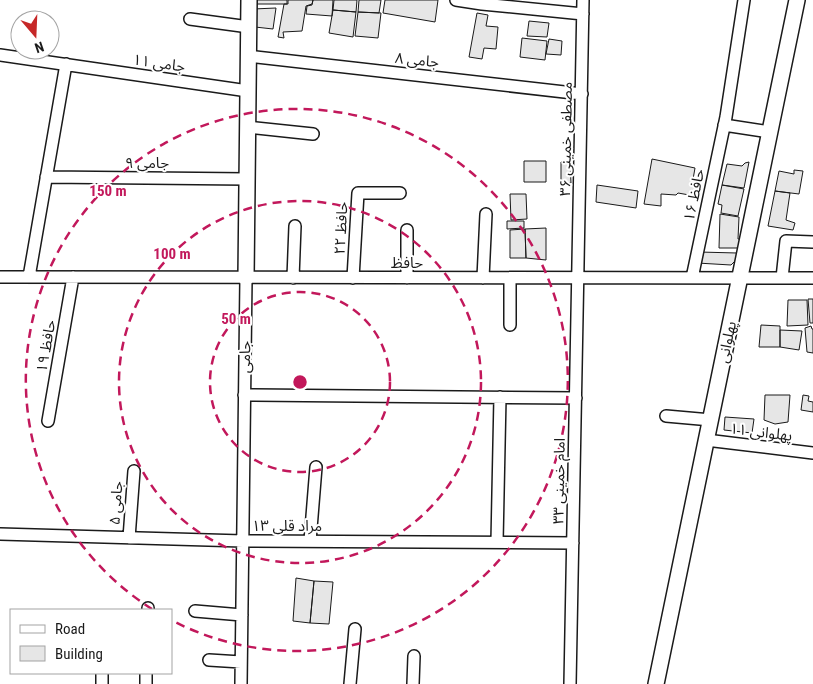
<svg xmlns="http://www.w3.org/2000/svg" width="813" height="684" font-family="'Roboto Condensed','Noto Sans Arabic',sans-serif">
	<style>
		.building { fill: #e6e6e6; stroke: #1a1a1a }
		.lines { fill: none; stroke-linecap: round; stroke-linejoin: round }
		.street-casing { stroke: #1a1a1a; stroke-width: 14 }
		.secondary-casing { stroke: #1a1a1a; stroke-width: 18 }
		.street { stroke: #fff; stroke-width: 11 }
		.secondary { stroke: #fff; stroke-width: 15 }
		.ring { fill: none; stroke: #c2185b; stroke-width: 2.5; stroke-dasharray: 9 6 }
		.labels { text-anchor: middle; stroke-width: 4; stroke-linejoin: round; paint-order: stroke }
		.street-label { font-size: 15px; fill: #1a1a1a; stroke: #fff }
		.centre { fill: #c2185b; stroke: #fff; stroke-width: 2.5 }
		.ring-label { font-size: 15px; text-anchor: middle; font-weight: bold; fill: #c2185b; stroke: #fff; stroke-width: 4; stroke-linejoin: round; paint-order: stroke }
	</style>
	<rect width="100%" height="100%" fill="#fff"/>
	<!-- building -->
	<path class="building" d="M256,0h31v4h-31z
		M288,0h25l-1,4 -6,2 -4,25 -19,1 1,6 -6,-1 6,-33h4z
		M313,0h20l-1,16 -26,-2 1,-8 5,-1z
		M334,0h23l-1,12 -23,-2z
		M359,0h22l-2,13 -21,-1z
		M385,0h53l-3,22 -52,-9z
		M276,8l-3,21 -18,-2 -2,-18z
		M333,10l23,2 -3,25 -24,-4z
		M358,12l23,1 -3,25 -23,-2z
		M477,13l11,2 -2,11 12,1 -2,22 -12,-1 -2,11 -13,-2z
		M529,21l20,2 -2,14 -20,-1z
		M522,38l25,3 -2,19 -25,-3z
		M549,39l13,2 -1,14 -15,-1z
		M652,159l43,9 -3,17 6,3 -3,8 -17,-3 -2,2 -15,-1v12l-17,-2z
		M524,161h22v21h-22z
		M561,162h9l1,21 -10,1z
		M749,162l-5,26 -22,-3 5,-21 15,2 3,-3z
		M794,170l9,1 -4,23 -24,-3 4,-20 15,3z
		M597,185l41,6 -2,17 -40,-6z
		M722,185l22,4 -6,27 -17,-3 1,-8 -4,-1z
		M775,191l15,2 -4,27 9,3 -2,7 -25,-4z
		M510,194h16l1,25 -16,1z
		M720,214l19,3 -1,22h3l-1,9h-21z
		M507,221h17v7l-17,1z
		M546,228v32l-20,-2 -1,-29z
		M525,229l1,29h-16v-28z
		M699,252l38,1v6l-6,6 -34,-2z
		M808,299h5v24h-3z
		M788,300h19l1,25 -21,1z
		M761,325l19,1v21h-21z
		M811,326l1,3h1v24l-6,-1 -2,-24z
		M780,330l22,1 -3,19 -19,-3z
		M765,395h25l-2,27 -13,2 -11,-4z
		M803,395l6,1 -1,5 5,1v10l-12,-2z
		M725,417l29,2 -2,14 -28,-3z
		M296,578l18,3 -4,42 -17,-2z
		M314,581l19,1 -4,42 -19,-1z"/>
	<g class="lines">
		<!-- street casing -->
		<g class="street-casing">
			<path id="street" d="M456,0l26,4 101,10
				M190,19l59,8
				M0,55l248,36
				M248,56l334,38
				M724,125l46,7
				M247,127l66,7
				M46,177l201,2
				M407,230v48
				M0,277l813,1
				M29,277l37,-213
				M293,278l2,-52
				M353,278l5,-85h42
				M483,278l3,-64
				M692,278l34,-161 18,-117
				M782,278l4,-37 27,1
				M510,325v-47
				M244,395l332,3
				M666,416l45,4
				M48,421l25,-144
				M706,440l107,13
				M0,534l243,7 330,2
				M129,538l5,-67
				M310,541l6,-74
				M497,542l3,-145
				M148,610v-2
				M195,611l47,4
				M209,660l32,2
				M102,673v11
				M146,684v-11
				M241,684l5,-406
				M350,684l5,-55
				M413,684l1,-28
				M570,684l13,-684"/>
		</g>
		<!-- secondary casing -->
		<g class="secondary-casing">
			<path id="secondary" d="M246,278l3,-278
				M656,684l141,-684"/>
		</g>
		<!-- street -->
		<use href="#street" class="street"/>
		<!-- secondary -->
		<use href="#secondary" class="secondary"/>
	</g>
	<!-- distance rings -->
	<g class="ring">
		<circle cx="300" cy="382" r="90"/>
		<circle cx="300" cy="382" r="181"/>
		<path d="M152 609A271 271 0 1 1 173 621"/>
	</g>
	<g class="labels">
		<!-- street labels -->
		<g class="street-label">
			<text transform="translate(417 60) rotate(6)" y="5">جامی ۸</text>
			<text transform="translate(159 63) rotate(8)" y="5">جامی ۱۱</text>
			<text transform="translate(566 139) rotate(-89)" y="5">مصطفی خمینی ۳۶</text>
			<text x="147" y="168">جامی ۹</text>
			<text transform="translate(694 195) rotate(-78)" y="5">حافظ ۱۶</text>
			<text transform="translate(341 228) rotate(-87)" y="5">حافظ ۲۲</text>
			<text x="407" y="268">حافظ</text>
			<text transform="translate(727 342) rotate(-78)" y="5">پهلوانی</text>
			<text transform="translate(46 346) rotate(-80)" y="5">حافظ ۱۹</text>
			<text transform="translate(245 357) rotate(-89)" y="5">جامی</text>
			<text transform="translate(761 432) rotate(7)" y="5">پهلوانی ۱۱</text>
			<text transform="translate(559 481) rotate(-89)" y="5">امام خمینی ۳۳</text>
			<text transform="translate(116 503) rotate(-86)" y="5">جامی ۵</text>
			<text x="287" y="531">مراد قلی ۱۳</text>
		</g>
	</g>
	<circle cx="300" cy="382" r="8" class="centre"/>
	<g class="ring-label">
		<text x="108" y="196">150 m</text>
		<text x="172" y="259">100 m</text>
		<text x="236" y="324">50 m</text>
	</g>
	<!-- legend -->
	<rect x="10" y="609" width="162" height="65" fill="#ffffff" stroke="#a3a3a3"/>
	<rect x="20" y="625" width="25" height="8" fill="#ffffff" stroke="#a3a3a3"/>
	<text x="55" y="634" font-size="15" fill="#1a1a1a">Road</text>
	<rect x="20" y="646" width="25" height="15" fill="#e6e6e6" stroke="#a3a3a3"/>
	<text x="55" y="659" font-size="15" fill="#1a1a1a">Building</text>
	<!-- north arrow -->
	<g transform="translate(35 35) rotate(161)"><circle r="24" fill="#ffffff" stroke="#a3a3a3"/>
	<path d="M0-4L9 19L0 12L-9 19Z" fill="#c62828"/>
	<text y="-8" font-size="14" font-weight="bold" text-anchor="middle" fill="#1a1a1a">N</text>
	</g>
</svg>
